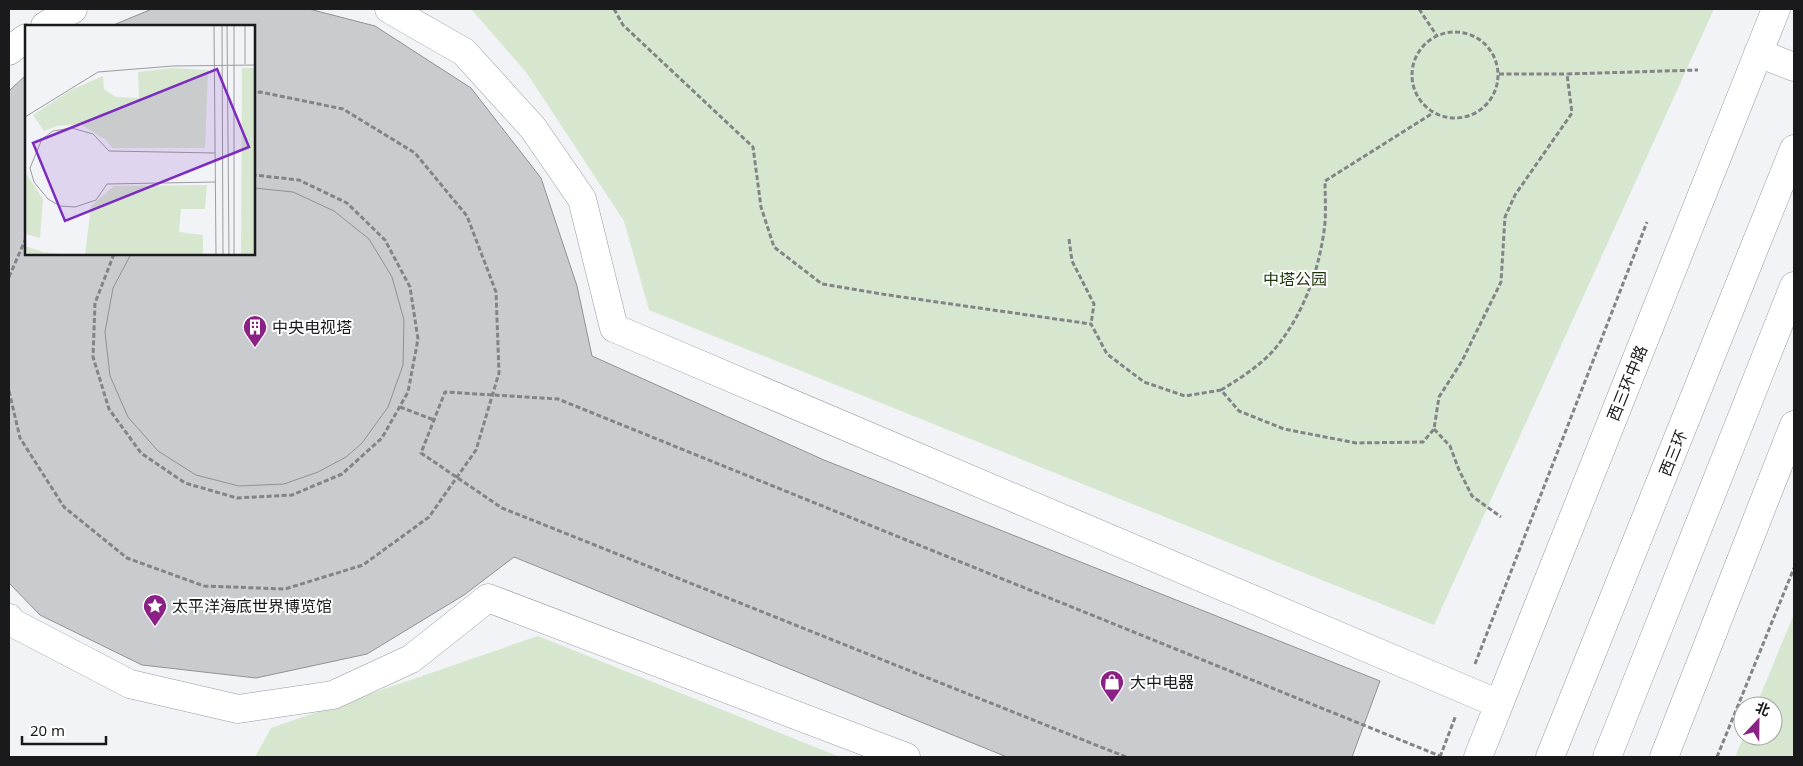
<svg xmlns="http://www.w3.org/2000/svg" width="1803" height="766" font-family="'Noto Sans','Noto Sans SC',sans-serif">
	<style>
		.green { fill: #d7e7cf }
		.building { fill: #c9cbcf; stroke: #909296 }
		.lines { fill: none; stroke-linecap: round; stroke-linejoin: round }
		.minor-casing { stroke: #999b9f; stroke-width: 29 }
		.highway-casing { stroke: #999b9f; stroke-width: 29 }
		.path { stroke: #838487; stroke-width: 3; stroke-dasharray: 5 2.5; stroke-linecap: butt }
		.minor { stroke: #fff; stroke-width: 28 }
		.highway { stroke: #fff; stroke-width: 28 }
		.labels { text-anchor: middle; stroke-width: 4; stroke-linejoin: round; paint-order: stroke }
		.park-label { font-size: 16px; fill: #1a340a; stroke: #fff }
		.poi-label { font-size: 16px; fill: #1a1a1c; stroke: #fff; text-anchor: start }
		.street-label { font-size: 16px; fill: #1a1a1c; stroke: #fff }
		.inset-road { fill: none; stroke: #9b9c9f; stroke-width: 1 }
		.view { fill: #7b2cbf; fill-opacity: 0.15; stroke: #7b2cbf; stroke-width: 2.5 }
		.inset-edge { fill: none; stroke: #1a1a1c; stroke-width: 2.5 }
	</style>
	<rect width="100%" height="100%" fill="#f1f3f7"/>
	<!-- green -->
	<path class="green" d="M471,9h1243l-280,616 -785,-315 -25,-89 -98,-149z
		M1794,614v143h-59l9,-21h29v-30h-17z
		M538,636l302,121h-585l16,-29z"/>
	<!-- building -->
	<path class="building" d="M152,9h157l66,17 96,62 70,90 36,108 15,70 232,104 556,221 -28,76h-345l-493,-200 -50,38 -97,59 -111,24 -114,-13 -102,-50 -31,-32v-492l17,-16v179h228v-228h-143z
		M254,188l39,4 41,19 35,28 23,38 12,43 -1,45 -15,42 -26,36 -16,14 -28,15 -34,12 -45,2 -43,-11 -38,-24 -30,-34 -18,-41 -5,-44 8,-44 18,-34h123z"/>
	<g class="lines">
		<!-- minor casing -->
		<g class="minor-casing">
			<path id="minor" d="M389,9l75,43 69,76 49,71 32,129 885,376
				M45,26l28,-17
				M9,51l17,-13
				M1758,53l36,14
				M9,618l4,5 117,61 108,25 95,-14 78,-36 77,-61 418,159
				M1478,757l298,-748
				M1664,757l130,-332"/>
		</g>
		<!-- highway casing -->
		<g class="highway-casing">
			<path id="highway" d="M1550,757l244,-608
				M1607,757l187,-471"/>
		</g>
		<!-- path -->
		<path class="path" d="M614,9l9,16 130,122 8,60 13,40 48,37 66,11 203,29 16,30 37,28 41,14 36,-6 18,21 45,18 72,14 67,-1 11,-13 5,-32 23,-36 39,-79 4,-65 10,-22 57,-82 -5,-39 131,-4
			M1419,9l18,27
			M1412 75a43 43 0 1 1 86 0a43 43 0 1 1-86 0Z
			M1499,74h68
			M1069,239l3,22 22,43 -3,20
			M114,254l-19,49 -2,54 16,52 32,44 44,30 52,15 55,-3 50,-21 40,-36 26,-46 10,-53 -8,-52 -25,-47 -38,-37 -48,-23 -45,-5
			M9,277l17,-39
			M1221,390c18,-11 37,-23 51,-38 31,-35 48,-83 53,-129 1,-14 0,-28 0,-42l108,-68
			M9,391l11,47 44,69 63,51 77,28 81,3 78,-24 66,-48 47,-67 23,-77 -3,-81 -29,-76 -52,-63 -72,-44 -83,-17 -6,1
			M400,407l34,13
			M1434,429l16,17 9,24 13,26 29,21
			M1475,664l172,-442
			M1126,757l-624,-249 -81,-55 24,-61 113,7 882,357
			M1440,757l16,-42
			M1717,757l77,-189"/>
		<!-- minor -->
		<use href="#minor" class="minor"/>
		<!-- highway -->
		<use href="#highway" class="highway"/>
	</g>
	<!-- icons -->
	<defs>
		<g id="building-pin" transform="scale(1.25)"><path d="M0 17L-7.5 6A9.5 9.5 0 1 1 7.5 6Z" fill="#8b2185" stroke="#fff"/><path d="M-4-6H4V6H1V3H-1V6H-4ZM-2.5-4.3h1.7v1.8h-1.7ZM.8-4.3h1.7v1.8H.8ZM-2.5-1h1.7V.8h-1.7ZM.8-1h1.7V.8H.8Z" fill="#fff"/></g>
		<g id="sight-pin" transform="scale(1.25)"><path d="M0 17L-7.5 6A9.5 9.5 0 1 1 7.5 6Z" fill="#8b2185" stroke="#fff"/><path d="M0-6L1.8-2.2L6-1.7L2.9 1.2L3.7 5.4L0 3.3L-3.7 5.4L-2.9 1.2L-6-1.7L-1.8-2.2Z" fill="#fff"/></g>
		<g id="shop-pin" transform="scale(1.25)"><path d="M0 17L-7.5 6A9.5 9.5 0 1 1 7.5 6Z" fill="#8b2185" stroke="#fff"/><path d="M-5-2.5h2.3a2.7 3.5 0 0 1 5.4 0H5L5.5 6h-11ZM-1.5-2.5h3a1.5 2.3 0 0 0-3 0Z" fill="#fff"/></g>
	</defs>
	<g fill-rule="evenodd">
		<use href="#building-pin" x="255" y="327"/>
		<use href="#sight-pin" x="155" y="606"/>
		<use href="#shop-pin" x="1112" y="682"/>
	</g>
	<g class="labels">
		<!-- park labels -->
		<g class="park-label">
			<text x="1295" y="285">中塔公园</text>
		</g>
		<!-- poi labels -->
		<g class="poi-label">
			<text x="272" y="333">中央电视塔</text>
			<text x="172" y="612">太平洋海底世界博览馆</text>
			<text x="1130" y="688">大中电器</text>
		</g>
		<!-- street labels -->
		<g class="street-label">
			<text transform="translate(1627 383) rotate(-68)" y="6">西三环中路</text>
			<text transform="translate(1673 453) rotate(-68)" y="6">西三环</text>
		</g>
	</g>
	<!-- overview -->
	<g transform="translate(25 25)">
		<rect width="230" height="230" fill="#f1f3f7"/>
		<path d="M146,43l37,2 -3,78h-93l-6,-8 -26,-16 -23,2 -13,5 -11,-16 38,-25 32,-14 1,13 12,8 23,1 -1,-26zM217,43h13v187h-14zM0,147l18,27 -3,39 -15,-4zM182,160l-2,24h-24l-2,23 24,3v20h-118l6,-49 23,-20zM0,221l18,6 33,3h-51z" fill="#d7e7cf"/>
		<path class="inset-road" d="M189,0l2,230M197,0l1,230M202,0l2,230M209,0v230M220,0v39M0,92l73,-45 75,-6 82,-1M190,128l-106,-2 -16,-17 -21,-6 -19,3 -11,8 -12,29 4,14 14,17 12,7 15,1 21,-7 11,-16 108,-2"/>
		<path class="view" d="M192,44l32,78 -184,74 -32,-78z"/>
		<rect width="230" height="230" class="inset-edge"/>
	</g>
	<!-- border -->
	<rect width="1803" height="766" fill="none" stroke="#1a1a1c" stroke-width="20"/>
	<!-- north arrow -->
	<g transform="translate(1758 721) rotate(22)"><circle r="24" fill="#ffffff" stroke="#a3a3a4"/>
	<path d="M0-4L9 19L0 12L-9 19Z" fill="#8b2185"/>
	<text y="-8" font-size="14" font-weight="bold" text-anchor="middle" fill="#1a1a1c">北</text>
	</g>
	<!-- scale -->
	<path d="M22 736v8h84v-8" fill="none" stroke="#1a1a1c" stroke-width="2.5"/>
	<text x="30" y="736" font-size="15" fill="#1a1a1c" stroke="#ffffff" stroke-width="4" paint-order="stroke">20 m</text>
</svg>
